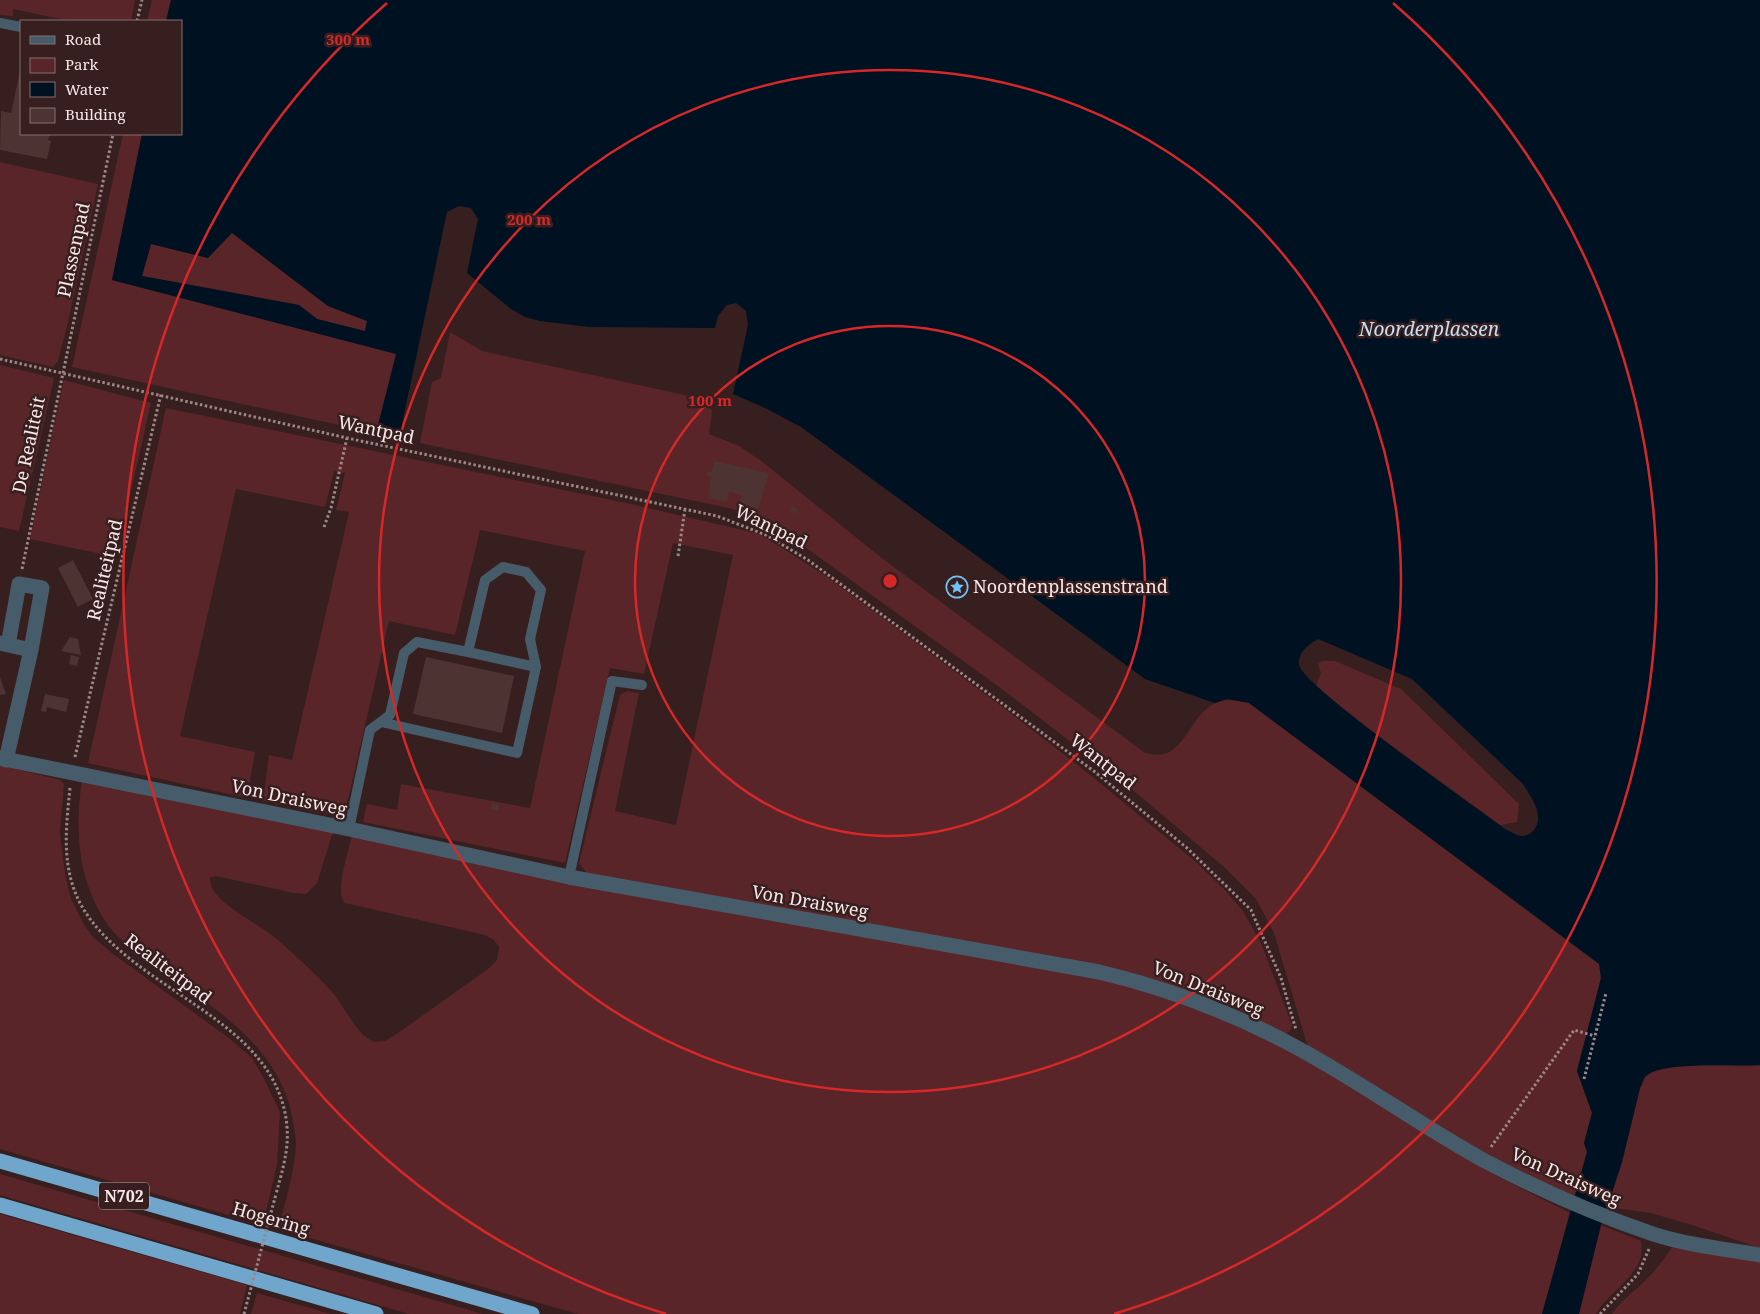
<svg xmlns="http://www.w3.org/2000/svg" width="1760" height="1314" font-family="'Noto Serif',serif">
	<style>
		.green { fill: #592528 }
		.water { fill: #001121; fill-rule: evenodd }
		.building { fill: #4e3333 }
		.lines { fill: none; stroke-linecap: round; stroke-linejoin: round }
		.path { stroke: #9c8787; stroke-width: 3; stroke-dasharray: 2.5 2.5; stroke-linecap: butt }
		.lane { stroke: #475c6b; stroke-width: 10 }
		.street { stroke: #475c6b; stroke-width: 15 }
		.highway { stroke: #70a6cb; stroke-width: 15 }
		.path-bridge { stroke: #9c8787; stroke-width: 3; stroke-dasharray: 2.5 2.5; stroke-linecap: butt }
		.ring { fill: none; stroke: #d62828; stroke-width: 2.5 }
		.labels { text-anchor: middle; stroke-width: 5; stroke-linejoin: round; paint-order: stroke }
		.shield { fill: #371f1f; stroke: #bfabab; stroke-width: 1 }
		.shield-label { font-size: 16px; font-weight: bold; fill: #f9e7e7 }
		.street-label { font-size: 18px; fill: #f9e7e7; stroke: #371f1f }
		.poi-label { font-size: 18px; fill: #f9e7e7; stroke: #371f1f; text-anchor: start }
		.water-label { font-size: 19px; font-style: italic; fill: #c3e1f6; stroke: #371f1f }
		.centre { fill: #d62828; stroke: #371f1f; stroke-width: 2.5 }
		.ring-label { font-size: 15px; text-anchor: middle; font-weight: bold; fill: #d62828; stroke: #371f1f; stroke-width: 5; stroke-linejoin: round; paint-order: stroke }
	</style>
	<rect width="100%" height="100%" fill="#371f1f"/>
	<!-- green -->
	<path class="green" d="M0,0h135l-4,21h-61l-57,-12v7l-13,-1z
		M152,0h19l-5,21h-19z
		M123,134h19l-30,146 285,74 -21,79 -304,-66z
		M0,162l98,22 -30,138 -10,39 -5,6 -53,-12z
		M231,232l97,74 39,15 -2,10 -48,-12 -18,-14 -157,-29 9,-32 57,14z
		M450,332l32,19 226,49 4,11 -3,23 30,12 21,14 123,99 262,194c52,15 39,-70 104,-50l322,239 29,22 1,14 -24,93 15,42 -8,30 3,9 -12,43 -24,-7 -51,-25 -192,-116 -34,-114 -18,-34 -32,-32 -96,-81 -130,-100 -214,-154 -46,-22 -318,-67 12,-61 9,-4z
		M0,365l54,13 -35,153 -19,-4z
		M64,380l87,23 -35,154 -86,-18z
		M166,408l465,96 129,30 69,44 179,133 81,63 107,88 29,28 18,21 18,32 31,82 -1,5 -5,4 -5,-1 -49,-26 -51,-18 -592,-113 -10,-13 41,-168 7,-4 12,2 -24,118 61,14 57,-270 -60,-12 -29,131 -34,-6 -45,195 -202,-41 4,-18 30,6 4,-26 129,24 55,-257 -105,-21 -25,105 -66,-14 -45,196 -81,-16 6,-46 23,5 57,-248 -13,-2 9,-37 -11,-2 -9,36 -89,-18 -56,247 75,16 -8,46 -159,-35z
		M1322,661h13l66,28 118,115 -2,18 -17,3 -154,-113 -30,-26 5,-13 -3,-9z
		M0,765l60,15 4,4 -4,49 5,41 6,25 12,24 10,14 20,17 116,84 23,20 11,19 17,35 -3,52 -14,61 -263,-76z
		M82,780l251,52 -16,51 -11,11 -12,-1 -78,-17 -6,2c-2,24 51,46 68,62 19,17 38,34 55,53 13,16 23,41 41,49l11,-1 13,-8 90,-64 9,-9 2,-13 -5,-7 -9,-5 -140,-32c-11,-9 4,-54 7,-67l745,141 79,22 115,52 204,124 75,38 -28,101h-964l-300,-85c7,-27 17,-57 18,-85 0,-7 -2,-16 -3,-23 -12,-73 -77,-112 -133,-152 -21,-15 -45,-30 -58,-53 -25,-42 -27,-89 -20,-136z
		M1760,1065v183l-68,-23 -41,-12 -43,-6 14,-45 18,-74c2,-3 3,-8 5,-11 16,-17 91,-10 115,-12z
		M0,1174l483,140h-74l-409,-119z
		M0,1214l247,71 -7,29h-240z
		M1601,1225l40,16c7,32 -32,49 -45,73h-17z
		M1673,1246l87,14v54h-148c9,-14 22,-22 34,-34 10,-10 19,-22 27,-34z
		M257,1293l74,21h-80z"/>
	<!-- water -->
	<path class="water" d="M171,0h1589v1065c-24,2 -99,-5 -115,12 -2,3 -3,8 -5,11l-18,74 -21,63 -22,89h-37l45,-162 -3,-9 8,-30 -15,-42 24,-93 -2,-14 -350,-261 -22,-4 -12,4 -70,-24 -344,-252 -36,-19 -32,-14 15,-69 -2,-14 -10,-8 -9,2 -9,11 -3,12 -126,-1 -49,-6 -15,-4 -14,-8 -44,-36 11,-54 -7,-11 -12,-2 -12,6 -48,226 -23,-5 20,-79 -284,-74 30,-146h39v-113h-15zM232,233l96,73 39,15 -2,10 -48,-12 -18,-14 -157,-29 9,-32 57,14zM1318,639l94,40 111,105c8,13 23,33 10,47 -10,10 -17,3 -28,-2 -28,-21 -202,-143 -206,-164 -2,-12 10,-21 19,-26z"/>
	<!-- building -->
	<path class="building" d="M21,67v67h29l-2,6 3,1 -4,18 -47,-9 1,-39 10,2z
		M714,461l55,12 -11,36 -18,-4 2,-10 -13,-3 -2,10 -19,-4 3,-21 -5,-1 1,-5 5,1z
		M793,506l5,4 -3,4 -5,-4z
		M73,560l20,39 -15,8 -20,-39z
		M70,637l8,2 3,16 -20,-4z
		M71,655l8,2 -2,9 -8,-2z
		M426,657l88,19 -12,57 -89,-19z
		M0,677l6,17 -6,1z
		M45,694l24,5 -3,13 -19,-5 -1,5 -5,-1z
		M492,803l8,2 -2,6 -7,-2z"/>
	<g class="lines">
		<!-- path -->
		<path class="path" d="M137,21l5,-21
			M0,359l347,79 370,78 49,19 42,25 287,212 92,76 64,62 30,68 15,52
			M324,527l7,-19 16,-70
			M678,556l7,-47
			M22,569l91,-435
			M75,757l86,-363
			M70,788c-4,39 -9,78 10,115 48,89 198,113 207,224 2,23 -5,45 -11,67
			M1584,1079l22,-86
			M1491,1147l83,-117 21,6
			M1600,1314l38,-40 11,-25"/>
		<!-- lane -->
		<path class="lane" d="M0,23l21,4
			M468,652l68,15
			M349,829l21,-99 20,-15 14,-62 13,-11 51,10 17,-72 18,-13 23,5 15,18 -11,49 6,28 -19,86 -136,-31
			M569,877l43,-196 30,4"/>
		<!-- street -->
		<path class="street" d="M0,643l31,7 -25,110
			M8,645l11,-61 23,4 -11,62
			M0,758l349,71 220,48 530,95c68,16 131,40 193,73 66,35 126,79 191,115 55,29 111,54 170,74 34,11 71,15 107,21"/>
		<!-- highway -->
		<path class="highway" d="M0,1161l532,153
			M0,1205l376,109"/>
		<!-- path-bridge -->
		<path class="path-bridge" d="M244,1314l32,-120"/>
	</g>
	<!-- distance rings -->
	<g class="ring">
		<circle cx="890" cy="581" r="255"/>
		<circle cx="890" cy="581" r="511"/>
		<path d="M666 1314A766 766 0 0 1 387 3M1393 3A766 766 0 0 1 1114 1314"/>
	</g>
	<!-- icons -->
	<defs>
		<g id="sight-ring" transform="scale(1.125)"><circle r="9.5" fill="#371f1f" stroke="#72c1f5" stroke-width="1.5"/><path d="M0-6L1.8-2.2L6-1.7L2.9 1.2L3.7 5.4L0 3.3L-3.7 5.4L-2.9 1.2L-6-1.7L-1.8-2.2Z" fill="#72c1f5"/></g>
	</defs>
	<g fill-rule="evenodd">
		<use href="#sight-ring" x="957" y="587"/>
	</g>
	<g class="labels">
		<!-- shield labels -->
		<rect class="shield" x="99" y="1182.5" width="50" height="27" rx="4"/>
		<g class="shield-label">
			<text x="124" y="1202">N702</text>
		</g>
		<!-- street labels -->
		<g class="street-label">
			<text transform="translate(74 250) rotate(-78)" y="6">Plassenpad</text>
			<text transform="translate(376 430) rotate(12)" y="6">Wantpad</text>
			<text transform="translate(29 445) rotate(-78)" y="6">De Realiteit</text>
			<text transform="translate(771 527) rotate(26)" y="6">Wantpad</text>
			<text transform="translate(105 570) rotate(-77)" y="6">Realiteitpad</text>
			<text transform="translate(1103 762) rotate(38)" y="6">Wantpad</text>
			<text transform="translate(289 798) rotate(12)" y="6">Von Draisweg</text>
			<text transform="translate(810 902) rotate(10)" y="6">Von Draisweg</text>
			<text transform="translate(168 969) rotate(37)" y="6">Realiteitpad</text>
			<text transform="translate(1208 989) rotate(22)" y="6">Von Draisweg</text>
			<text transform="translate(1566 1177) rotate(24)" y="6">Von Draisweg</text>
			<text transform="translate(271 1219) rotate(16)" y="6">Hogering</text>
		</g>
		<!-- poi labels -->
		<g class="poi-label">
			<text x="973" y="593">Noordenplassenstrand</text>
		</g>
		<!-- water labels -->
		<g class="water-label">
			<text x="1429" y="336">Noorderplassen</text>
		</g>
	</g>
	<circle cx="890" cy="581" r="8" class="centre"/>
	<g class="ring-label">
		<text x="348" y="45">300 m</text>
		<text x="529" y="225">200 m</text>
		<text x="710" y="406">100 m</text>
	</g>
	<!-- legend -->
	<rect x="20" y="20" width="162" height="115" fill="#371f1f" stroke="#856f6f"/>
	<rect x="30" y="36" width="25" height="8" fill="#475c6b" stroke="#856f6f"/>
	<text x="65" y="45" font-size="15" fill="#f9e7e7">Road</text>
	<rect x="30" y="58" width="25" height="15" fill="#592528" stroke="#856f6f"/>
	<text x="65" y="70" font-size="15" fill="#f9e7e7">Park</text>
	<rect x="30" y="82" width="25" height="15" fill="#001121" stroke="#856f6f"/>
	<text x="65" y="95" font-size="15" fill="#f9e7e7">Water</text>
	<rect x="30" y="108" width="25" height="15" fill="#4e3333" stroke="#856f6f"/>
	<text x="65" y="120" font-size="15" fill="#f9e7e7">Building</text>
</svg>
